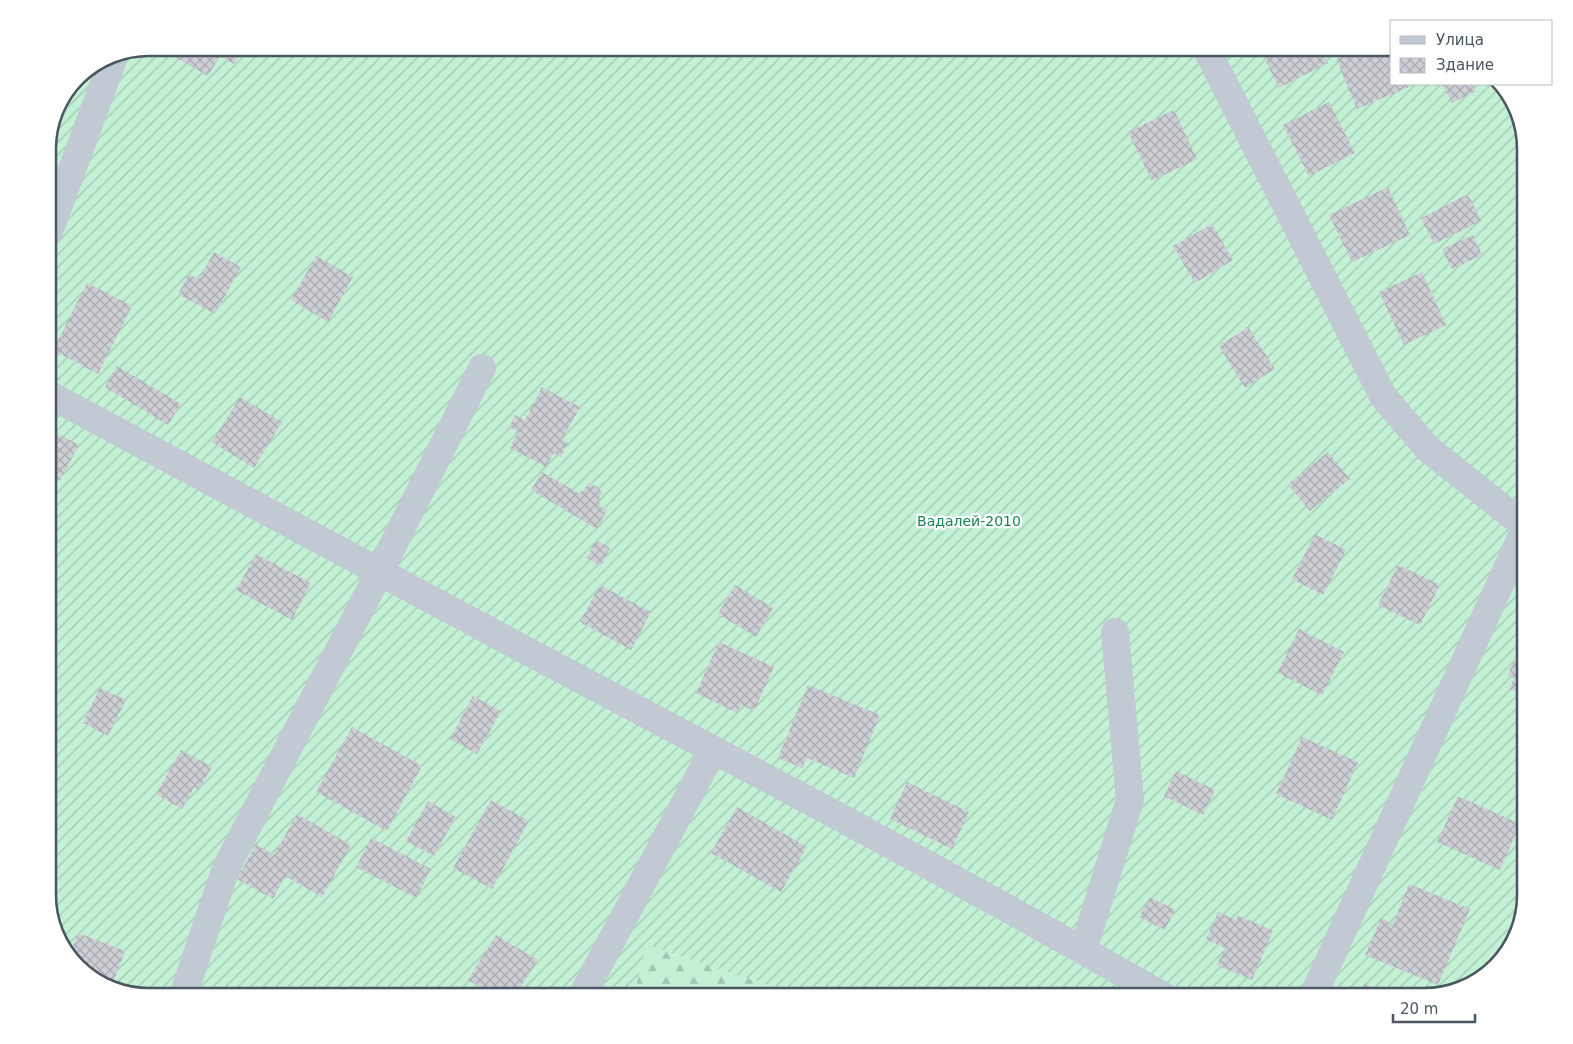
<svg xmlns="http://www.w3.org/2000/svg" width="1573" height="1044" font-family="'DejaVu Sans',sans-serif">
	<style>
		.forest { fill: url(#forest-firs) }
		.garden { fill: url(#garden-furrows) }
		.building { fill: url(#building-cross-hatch) }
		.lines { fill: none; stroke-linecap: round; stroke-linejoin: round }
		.minor { stroke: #c1cad2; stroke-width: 28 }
		.labels { text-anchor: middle; stroke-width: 4.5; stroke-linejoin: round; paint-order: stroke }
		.park-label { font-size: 14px; fill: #17864f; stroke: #fff }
		.rim { fill: none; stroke: #4a5661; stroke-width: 2.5 }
	</style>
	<defs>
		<pattern id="forest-firs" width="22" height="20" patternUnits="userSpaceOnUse" patternTransform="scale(1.25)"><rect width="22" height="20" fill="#c3f1d5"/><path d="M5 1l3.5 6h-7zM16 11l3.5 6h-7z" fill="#a0c6b0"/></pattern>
		<pattern id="garden-furrows" width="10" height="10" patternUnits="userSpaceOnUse" patternTransform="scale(1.25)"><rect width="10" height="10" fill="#c3f1d5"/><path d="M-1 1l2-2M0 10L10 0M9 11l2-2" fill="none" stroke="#a0c6b0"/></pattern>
		<pattern id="building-cross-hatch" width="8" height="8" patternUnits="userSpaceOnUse" patternTransform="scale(1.25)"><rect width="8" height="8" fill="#cdcfd5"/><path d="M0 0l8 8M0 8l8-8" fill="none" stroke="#a8abb0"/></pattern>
	</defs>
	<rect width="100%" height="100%" fill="#f5f3f3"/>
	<!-- forest -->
	<path class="forest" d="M647,945l352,51h-366z"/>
	<!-- garden -->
	<path class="garden" d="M149,48h1243v36h106l14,15 13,50v746l-17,56 -34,32 -50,13h-623l-154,-51 -14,51h-484l-56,-17 -32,-34 -13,-44v-758l10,-38 20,-28 33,-22z"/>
	<!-- building -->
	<path class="building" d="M164,48h79l-9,16 -14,-8 -12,20 -45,-26z
		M1259,48h61l8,15 -49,25z
		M1364,48h28v36h16l1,3 -52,22 -21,-50z
		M1442,84h30l4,7 -24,12z
		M1329,102l26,51 -46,23 -26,-51z
		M1174,110l23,49 -45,22 -24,-49z
		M1388,187l22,48 -58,27 -23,-47z
		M1468,194l13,27 -47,23 -13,-26z
		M1212,224l21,36 -38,23 -22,-37z
		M1473,235l9,20 -30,14 -10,-20z
		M214,252l27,15 -26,47 -37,-20 11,-20 10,5z
		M316,256l37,21 -25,45 -37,-22z
		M1422,272l24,53 -42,20 -25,-53z
		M87,283l45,23 -34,68 -45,-24z
		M1248,327l27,42 -30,19 -26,-42z
		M117,366l64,38 -13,21 -63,-38z
		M542,387l38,20 -18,33 6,3 -7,14 -7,-4 -8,14 -36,-19 8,-16 -9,-5 6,-12 10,5z
		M240,397l42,25 -28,46 -42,-26z
		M53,431l26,14 -19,35 -10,-5 5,-9 -7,-4v-21z
		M1328,452l22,27 -40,32 -22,-27z
		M542,472l36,21 6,-3 4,-7 10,4 4,6 -3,6 1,7 7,4 -10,19 -66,-39z
		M1315,534l31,16 -23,45 -31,-16z
		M596,540l14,8 -9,18 -14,-8z
		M256,554l55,29 -19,37 -56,-30z
		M1398,565l42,20 -20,40 -42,-20z
		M600,585l51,27 -20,38 -51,-28z
		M735,585l38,23 -17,29 -38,-23z
		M1299,629l45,23 -22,43 -45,-22z
		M1525,633v63l-16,-7 5,-11 -6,-3z
		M719,642l55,25 -20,44 -13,-6 -4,8 -41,-20z
		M808,685l72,30 -26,63 -47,-20 -5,10 -24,-10z
		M100,688l26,12 -18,36 -25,-13z
		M473,696l28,15 -24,43 -27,-15z
		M352,727l70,39 -35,65 -71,-39z
		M1302,737l56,25 -26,58 -56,-26z
		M181,750l31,17 -13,23 -5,-2 -12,21 -26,-15z
		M1176,771l39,19 -12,25 -39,-19z
		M907,782l62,30 -17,37 -62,-30z
		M1458,796l62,28 -20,46 -63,-28z
		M491,800l38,21 -37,68 -39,-21z
		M428,801l28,16 -22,39 -28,-15z
		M737,807l70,40 -26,45 -70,-39z
		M297,814l54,31 -29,52 -37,-21 -12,23 -36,-20 19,-35 18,11z
		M371,838l60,31 -15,29 -60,-31z
		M1409,884l61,25 -32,76 -73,-30 16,-37 12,6z
		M1150,897l25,13 -10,20 -26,-13z
		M1218,912l18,8 2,-5 35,16 -21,49 -35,-15 8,-17 -19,-9z
		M78,933l47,18 -13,34 -19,-6 -23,-24z
		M496,935l42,25 -23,36h-21l-26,-16z
		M1365,984l28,12h-34z"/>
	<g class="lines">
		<!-- minor -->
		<path class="minor" d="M1206,48l177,348 44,52 98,78
			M48,234l67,-180
			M48,394c164,89 329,177 494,265 208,110 417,220 621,337
			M1083,950l47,-150 -15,-168
			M183,996l43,-128 153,-295 103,-205
			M582,996l131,-246
			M1313,996l212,-467"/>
	</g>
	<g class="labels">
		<!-- park labels -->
		<g class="park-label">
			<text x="969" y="526">Вадалей-2010</text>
		</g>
	</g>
	<!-- crop -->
	<path d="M0 0H1573V1044H0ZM149 56H1424A93 93 0 0 1 1517 149V895A93 93 0 0 1 1424 988H149A93 93 0 0 1 56 895V149A93 93 0 0 1 149 56Z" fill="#fff" fill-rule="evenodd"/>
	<path class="rim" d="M149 56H1424A93 93 0 0 1 1517 149V895A93 93 0 0 1 1424 988H149A93 93 0 0 1 56 895V149A93 93 0 0 1 149 56Z"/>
	<!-- legend -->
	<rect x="1390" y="20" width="162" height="65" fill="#ffffff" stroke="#b7bbc0"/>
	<rect x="1400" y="36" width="25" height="8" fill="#c1cad2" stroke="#b7bbc0"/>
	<text x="1436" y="45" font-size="15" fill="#4a5661">Улица</text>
	<rect x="1400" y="58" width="25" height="15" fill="url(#building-cross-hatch)" stroke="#b7bbc0"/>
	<text x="1436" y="70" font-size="15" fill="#4a5661">Здание</text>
	<!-- scale -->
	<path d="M1393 1014v8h82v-8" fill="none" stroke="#4a5661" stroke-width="2.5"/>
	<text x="1400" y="1014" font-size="15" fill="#4a5661" stroke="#ffffff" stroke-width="4" paint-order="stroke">20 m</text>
</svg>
